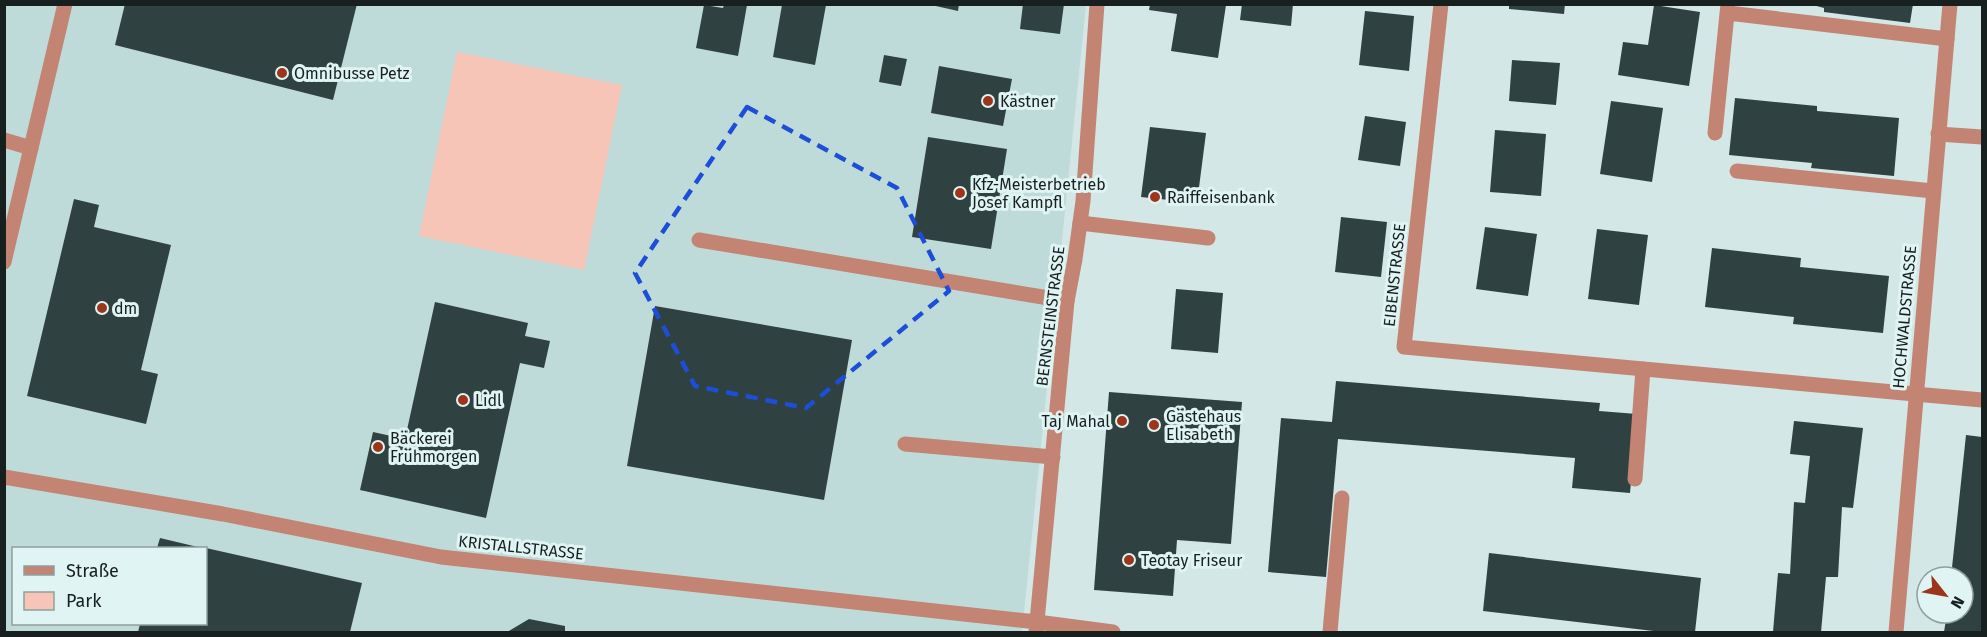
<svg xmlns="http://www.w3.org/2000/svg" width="1987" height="637" font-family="'Fira Sans',sans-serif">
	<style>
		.built { fill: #bedbda; fill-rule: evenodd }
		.green { fill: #f6c5b8 }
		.building { fill: #304141 }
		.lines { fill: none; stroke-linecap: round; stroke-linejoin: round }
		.service { stroke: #c38474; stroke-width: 15 }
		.minor { stroke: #c38474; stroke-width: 15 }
		.tertiary { stroke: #c38474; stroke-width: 15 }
		.marked { fill: none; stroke: #1d4ed8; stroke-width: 4.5; stroke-dasharray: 12 8; stroke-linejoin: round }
		.poi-dot { fill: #9d351a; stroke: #dff4f3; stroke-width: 2 }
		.labels { text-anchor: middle; stroke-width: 6; stroke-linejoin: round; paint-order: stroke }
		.poi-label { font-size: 16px; fill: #181f1f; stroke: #dff4f3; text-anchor: start }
		.street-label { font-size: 16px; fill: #181f1f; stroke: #dff4f3 }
	</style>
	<rect width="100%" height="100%" fill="#d2e7e6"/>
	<!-- built -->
	<path class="built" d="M4,5h1082l-64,627h-1017zM14,548h192v76h-192z"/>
	<!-- green -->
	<path class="green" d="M457,52l165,33 -38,185 -165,-34z"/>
	<!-- building -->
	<path class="building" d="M125,4h232l-24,96 -218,-55z
		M927,4h32l-1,7z
		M1023,4h41l-4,30 -40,-5z
		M1242,4h51l-2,22 -51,-6z
		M1509,4h56l-1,10 -55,-5z
		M1809,4h104l-3,19 -86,-11v-4z
		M704,5l19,3 1,-3h23l-9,51 -42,-8z
		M782,5h44l-11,60 -42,-8z
		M1150,5h76l-8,53 -47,-7 6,-37 -28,-4z
		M1654,5l46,7 -11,74 -71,-11 5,-33 25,3z
		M1365,11l49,5 -5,55 -50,-6z
		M884,55l23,4 -6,27 -22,-4z
		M1512,60l48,3 -4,42 -47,-4z
		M939,66l73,13 -9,47 -72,-13z
		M1735,98l82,8v5l82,7 -5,58 -83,-8 1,-5 -83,-8z
		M1611,101l52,7 -11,74 -52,-8z
		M1365,116l41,6 -6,44 -42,-6z
		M1150,127l56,6 -9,70 -56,-6z
		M1495,130l51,4 -5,62 -51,-4z
		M928,137l79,12 -16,100 -79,-12z
		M74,199l25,6 -5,22 77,18 -30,125 17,4 -12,50 -119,-28z
		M1341,217l46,5 -6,55 -46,-5z
		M1485,227l52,7 -9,62 -52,-7z
		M1597,229l51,6 -9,70 -51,-6z
		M1712,248l89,10 -1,9 89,9 -6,57 -90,-9 1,-7 -89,-10z
		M1176,289l47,4 -5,60 -47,-4z
		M435,302l93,21 -3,13 25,5 -6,27 -24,-5 -34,155 -126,-28 13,-58 32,7z
		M655,306l197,34 -28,160 -197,-34z
		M1336,381l264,22 -1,8 38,3 -7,79 -58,-5 3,-30 -237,-19 -12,138 -58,-5 13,-154 51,4z
		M1109,392l133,10 -11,142 -54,-4 -4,56 -79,-6z
		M1794,421l69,7 -10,80 -11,-1 -4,70h-12l-5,55h-48l5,-59 12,1 4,-72 11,1 5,-47 -20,-2z
		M1966,435l16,2v195h-38l3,-19h16v-36h-12z
		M160,538l42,10h-45z
		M206,548l156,35 -12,49h-212l2,-8h66z
		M1489,553l212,25 -6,54h-33l-179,-21z
		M529,619l36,7v6h-58z"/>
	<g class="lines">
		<!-- service -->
		<path class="service" d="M1728,13l219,26
			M1715,133l13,-129
			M1938,134l44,3
			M4,140l27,8
			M1737,171l196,20
			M1080,223l128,15
			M699,240l368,61
			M1915,394l67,6
			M905,444l148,13
			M1635,479l8,-110
			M1330,632l12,-134"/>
		<!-- minor -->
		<path class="minor" d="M1441,4l-37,343 511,47
			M4,477l219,37 218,43 596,65 76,10
			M1896,632l54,-628"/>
		<!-- tertiary -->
		<path class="tertiary" d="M4,262l61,-258
			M1036,632l31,-331 8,-42 8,-58 14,-197"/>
	</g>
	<!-- marked area -->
	<path class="marked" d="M747,107l150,81 52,103 -143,117 -111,-22 -60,-113z"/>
	<!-- markers -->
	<g class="poi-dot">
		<circle cx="282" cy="73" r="6"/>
		<circle cx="988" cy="101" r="6"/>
		<circle cx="960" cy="193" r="6"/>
		<circle cx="1155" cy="197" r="6"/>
		<circle cx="102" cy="308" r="6"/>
		<circle cx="463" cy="400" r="6"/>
		<circle cx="1122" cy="421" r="6"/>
		<circle cx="1154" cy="425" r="6"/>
		<circle cx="378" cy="447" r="6"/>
		<circle cx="1129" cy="560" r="6"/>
	</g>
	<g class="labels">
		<!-- poi labels -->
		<g class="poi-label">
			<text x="294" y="79">Omnibusse Petz</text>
			<text x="1000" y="107">Kästner</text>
			<text x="972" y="190">Kfz-Meisterbetrieb<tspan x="972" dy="18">Josef Kampfl</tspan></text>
			<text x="1167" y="203">Raiffeisenbank</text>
			<text x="114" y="314">dm</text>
			<text x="475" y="406">Lidl</text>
			<text x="1166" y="422">Gästehaus<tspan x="1166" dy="18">Elisabeth</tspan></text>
			<text x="1110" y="427" text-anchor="end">Taj Mahal</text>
			<text x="390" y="444">Bäckerei<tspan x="390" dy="18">Frühmorgen</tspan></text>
			<text x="1141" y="566">Teotay Friseur</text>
		</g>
		<!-- street labels -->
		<g class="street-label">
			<text transform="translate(1394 275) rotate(-84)" y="6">EIBENSTRASSE</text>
			<text transform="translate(1050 316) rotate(-83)" y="6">BERNSTEINSTRASSE</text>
			<text transform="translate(1904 317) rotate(-85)" y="6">HOCHWALDSTRASSE</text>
			<text transform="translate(521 547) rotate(6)" y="6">KRISTALLSTRASSE</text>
		</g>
	</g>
	<!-- border -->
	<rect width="1987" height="637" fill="none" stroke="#181f1f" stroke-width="12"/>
	<!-- legend -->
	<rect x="12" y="547" width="195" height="78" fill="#dff4f3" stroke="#8f9f9e" stroke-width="1.5"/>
	<rect x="24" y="566" width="30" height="9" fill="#c38474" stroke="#8f9f9e" stroke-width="1.5"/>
	<text x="66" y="577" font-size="18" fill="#181f1f">Straße</text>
	<rect x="24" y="592" width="30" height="18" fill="#f6c5b8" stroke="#8f9f9e" stroke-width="1.5"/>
	<text x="66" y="607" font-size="18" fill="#181f1f">Park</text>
	<!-- north arrow -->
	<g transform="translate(1945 595) rotate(121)"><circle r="28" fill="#dff4f3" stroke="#8f9f9e" stroke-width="1.5"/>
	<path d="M0-4.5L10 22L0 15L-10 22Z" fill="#9d351a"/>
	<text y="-9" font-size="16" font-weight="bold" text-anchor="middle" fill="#181f1f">N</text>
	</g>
</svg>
